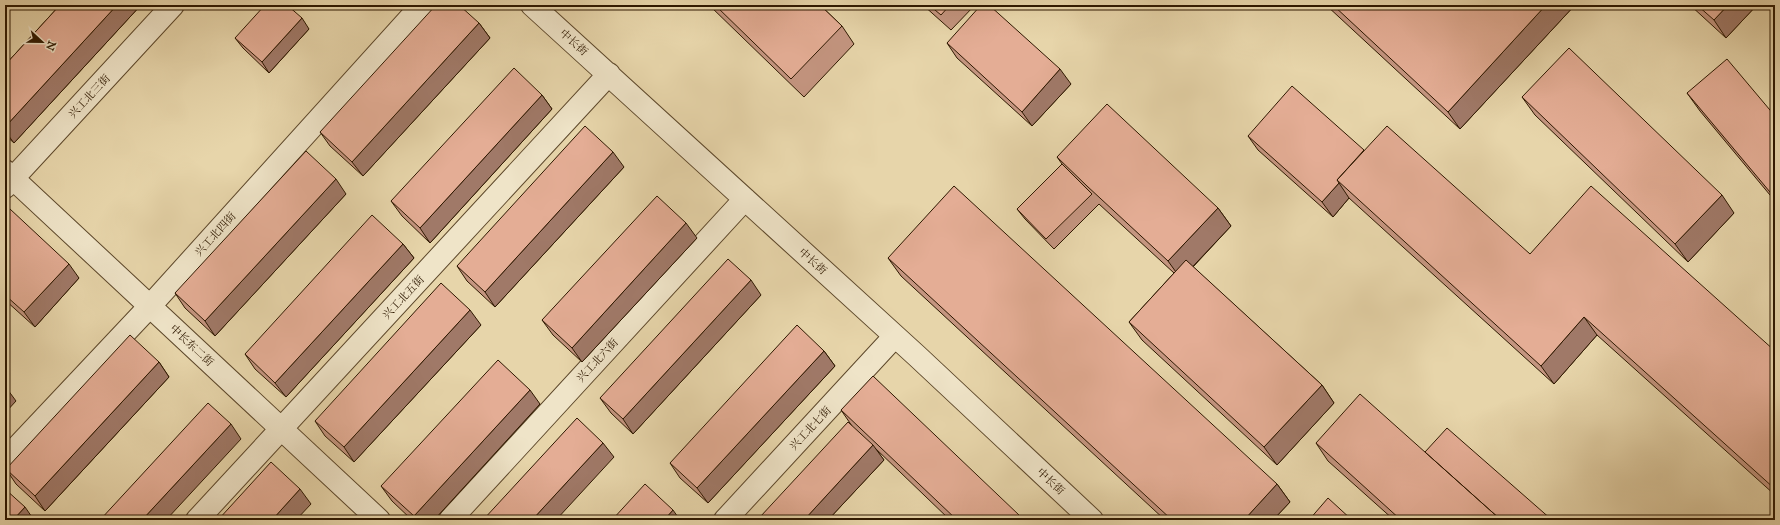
<svg xmlns="http://www.w3.org/2000/svg" width="1780" height="525" font-family="'IM FELL Great Primer','Noto Serif SC',serif">
	<style>
		.lines { fill: none; stroke-linecap: round; stroke-linejoin: round }
		.minor-casing { stroke: #5c472a; stroke-width: 24 }
		.minor { stroke: #efe4c8; stroke-width: 22 }
		.wall { fill: #c49580; stroke: #2e1800 }
		.shaded-wall { fill: #a07968; stroke: #2e1800 }
		.building { fill: #e4ad95; stroke: #2e1800 }
		.labels { text-anchor: middle; stroke-width: 3; stroke-linejoin: round; paint-order: stroke }
		.street-label { font-size: 11px; fill: #2e1800; stroke: #efe4c8 }
	</style>
	<rect width="100%" height="100%" fill="#e7d5aa"/>
	<filter id="stains"><feTurbulence type="fractalNoise" baseFrequency=".005" numOctaves="4"/><feColorMatrix values="0 0 0 0 .2 0 0 0 0 .09 0 0 0 0 .02 0 0 0 .5 -.17"/></filter>
	<radialGradient id="worn" r=".72"><stop offset=".6" stop-color="#630" stop-opacity="0"/><stop offset="1" stop-color="#630" stop-opacity=".3"/></radialGradient>
	<g class="lines">
		<!-- minor casing -->
		<g class="minor-casing">
			<path id="minor" d="M532,5l385,351 175,164
				M5,171l374,349
				M5,187l168,-182
				M5,460l145,-154 272,-301
				M197,520l412,-446
				M450,520l295,-321
				M725,520l170,-184"/>
		</g>
		<!-- minor -->
		<use href="#minor" class="minor"/>
	</g>
	<!-- wall -->
	<path class="wall" d="M60,5h81l-127,138 -9,-8v-70z
		M709,5h111l22,21 12,18 -50,53z
		M923,5h52l-24,25z
		M1326,5h249l-115,124z
		M1690,5h67l-31,33z
		M479,23l11,15 -127,138 -33,-30 -10,-14z
		M309,29l-40,44 -26,-25 -8,-10z
		M947,43l124,41 -39,42 -75,-68z
		M1687,93l88,23v85l-75,-90z
		M542,95l10,14 -122,134 -28,-27 -11,-15z
		M1522,97l212,116 -46,49 -153,-147z
		M1248,136l116,15 166,103 245,97v144l-178,-160 -43,49 -205,-186 -16,19 -75,-67z
		M1057,157l161,51 13,18 -38,41 129,118 12,18 -57,62 -135,-125 -13,-18 45,-49 -75,-69 -45,45 -29,-30 -8,-10 45,-45z
		M624,167l-129,140 -28,-26 -10,-15z
		M346,194l-131,142 -30,-28 -10,-15z
		M5,215l74,63 -44,49 -30,-27z
		M697,238l-115,124 -29,-27 -11,-15z
		M403,244l11,14 -128,139 -31,-28 -10,-15z
		M888,258l389,226 13,18 -17,18h-108l-264,-244z
		M761,295l-128,139 -22,-21 -11,-15z
		M481,325l-127,137 -29,-26 -10,-15z
		M824,351l11,15 -127,137 -28,-25 -10,-15z
		M159,362l10,15 -124,134 -29,-27 -10,-15z
		M540,404l-106,116h-22l-20,-19 -11,-15z
		M841,410l182,110h-73l-75,-72 9,12 -56,60h-65l-3,-3 92,-91z
		M1316,443l109,9 127,68h-158l-66,-59z"/>
	<!-- shaded-wall -->
	<path class="shaded-wall" d="M117,5h24l-127,138 -9,-12v-4z
		M1546,5h29l-115,124 -12,-17z
		M1728,5h29l-31,33 -12,-18z
		M302,18l7,11 -40,44 -7,-11z
		M479,23l11,15 -127,138 -11,-14z
		M1060,69l11,15 -39,42 -10,-14z
		M542,95l10,14 -122,134 -10,-15z
		M613,152l11,15 -129,140 -10,-15z
		M336,179l10,15 -131,142 -10,-15z
		M1339,183l10,15 -16,19 -11,-15z
		M1722,195l12,18 -46,49 -13,-18z
		M1218,208l13,18 -50,53 -13,-18z
		M686,223l11,15 -115,124 -10,-14z
		M403,244l11,14 -128,139 -11,-14z
		M69,264l10,14 -44,49 -11,-15z
		M751,280l10,15 -128,139 -10,-15z
		M470,310l11,15 -127,137 -10,-15z
		M1584,317l13,18 -43,49 -13,-18z
		M824,351l11,15 -127,137 -11,-15z
		M159,362l10,15 -124,134 -10,-15z
		M1322,385l12,18 -57,62 -13,-18z
		M5,386l11,15 -11,12z
		M530,390l10,14 -106,116h-18l-2,-4z
		M231,424l10,15 -75,81h-24z
		M603,443l11,14 -58,63h-24z
		M873,445l11,15 -56,60h-24z
		M1277,484l13,18 -17,18h-29z
		M300,489l11,15 -15,16h-24z
		M25,507l9,13h-21z
		M673,510l7,10h-16z
		M1019,515l4,5h-9z"/>
	<!-- building -->
	<path class="building" d="M60,5h57l-112,122v-62z
		M265,5h22l15,13 -40,44 -27,-24z
		M436,5h23l20,18 -127,139 -32,-30z
		M715,5h105l22,21 -51,53z
		M929,5h21l-9,10z
		M981,5h8l71,64 -38,43 -75,-69z
		M1333,5h213l-98,107z
		M1697,5h31l-14,15z
		M1569,48l153,147 -47,49 -153,-147z
		M1727,59l48,57v82l-88,-105z
		M514,68l28,27 -122,133 -29,-27z
		M1292,86l72,64 -27,30 2,3 -17,19 -74,-66z
		M1107,104l111,104 -50,53 -81,-75 -30,-29z
		M585,126l28,26 -128,140 -28,-26z
		M1387,126l143,128 61,-68 184,165v138l-191,-172 -43,49 -204,-186z
		M306,151l30,28 -131,142 -30,-28z
		M1062,164l30,30 -46,45 -29,-30z
		M954,186l323,298 -33,36h-72l-284,-262z
		M657,196l29,27 -114,125 -30,-28z
		M10,209l59,55 -45,48 -19,-17v-80z
		M372,215l31,29 -128,139 -30,-29z
		M728,259l23,21 -128,139 -23,-21z
		M1186,260l136,125 -58,62 -135,-125z
		M441,283l29,27 -126,137 -29,-26z
		M797,325l27,26 -127,137 -27,-25z
		M130,335l29,27 -124,134 -29,-27z
		M498,360l32,30 -116,126 -33,-30z
		M873,376l146,139 -5,5h-57l-116,-110z
		M1360,394l141,126h-100l-85,-77z
		M208,403l23,21 -89,96h-42z
		M577,418l26,25 -71,77h-49z
		M848,422l25,23 -69,75h-40l-4,-3z
		M1447,428l105,92h-51l-76,-68z
		M271,462l29,27 -28,31h-54z
		M645,484l28,26 -9,10h-52z
		M5,489l20,18 -12,13h-8z
		M1328,498l24,22h-43z"/>
	<g class="labels">
		<!-- street labels -->
		<g class="street-label">
			<text transform="translate(574 42) rotate(42)" y="4">中长街</text>
			<text transform="translate(89 96) rotate(-47)" y="4">兴工北三街</text>
			<text transform="translate(215 234) rotate(-48)" y="4">兴工北四街</text>
			<text transform="translate(813 261) rotate(42)" y="4">中长街</text>
			<text transform="translate(403 297) rotate(-47)" y="4">兴工北五街</text>
			<text transform="translate(192 345) rotate(43)" y="4">中长东二街</text>
			<text transform="translate(597 360) rotate(-47)" y="4">兴工北六街</text>
			<text transform="translate(810 428) rotate(-47)" y="4">兴工北七街</text>
			<text transform="translate(1051 481) rotate(43)" y="4">中长街</text>
		</g>
	</g>
	<!-- margin -->
	<rect width="1780" height="525" fill="none" stroke="#e7d5aa" stroke-width="20"/>
	<rect x="6" y="6" width="1768" height="513" fill="none" stroke="#2e1800" stroke-width="2"/>
	<rect x="10" y="10" width="1760" height="505" fill="none" stroke="#2e1800"/>
	<!-- north arrow -->
	<g transform="translate(42 42) rotate(112)" stroke="#efe4c8" stroke-width="3" paint-order="stroke">
	<path d="M0-3L7 15L0 10L-7 15Z" fill="#2e1800"/>
	<text y="-6" font-size="11" font-weight="bold" text-anchor="middle" fill="#2e1800">N</text>
	</g>
	<rect width="100%" height="100%" filter="url(#stains)"/>
	<rect width="100%" height="100%" fill="url(#worn)"/>
</svg>
